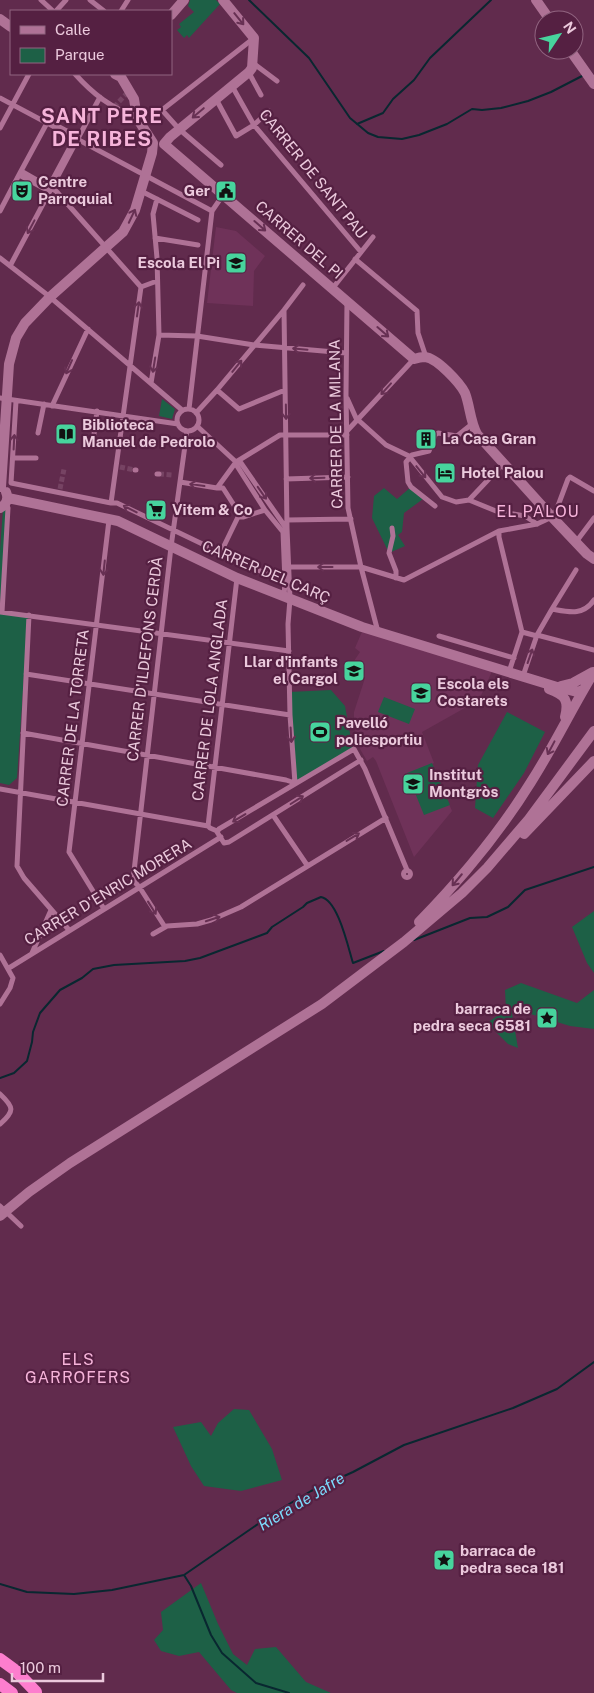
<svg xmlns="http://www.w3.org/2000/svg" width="594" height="1693" font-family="'Public Sans',sans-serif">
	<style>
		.built { fill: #6f3259 }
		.green { fill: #1d6046 }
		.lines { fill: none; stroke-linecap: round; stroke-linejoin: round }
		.stream { stroke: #092730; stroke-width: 2 }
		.street-tunnel { stroke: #764363; stroke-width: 5; stroke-dasharray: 5 2.5; stroke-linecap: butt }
		.street { stroke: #af7296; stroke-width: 5 }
		.secondary { stroke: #af7296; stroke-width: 10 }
		.highway { stroke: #fd7ece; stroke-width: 12 }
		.oneway { stroke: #673053 }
		.labels { text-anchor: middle; stroke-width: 4.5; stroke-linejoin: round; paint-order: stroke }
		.street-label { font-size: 15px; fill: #eccadd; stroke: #552042 }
		.poi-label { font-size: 15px; font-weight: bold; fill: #eccadd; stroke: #552042; text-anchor: start }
		.neighbourhood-label { font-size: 16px; letter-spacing: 1px; fill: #f6b4da; stroke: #552042 }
		.water-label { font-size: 16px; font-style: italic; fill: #7cdcfe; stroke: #552042 }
		.district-label { font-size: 20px; font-weight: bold; letter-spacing: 1px; fill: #f6b4da; stroke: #552042 }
	</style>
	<rect width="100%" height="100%" fill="#612b4d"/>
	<!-- built -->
	<path class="built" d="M216,227l20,4 29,25 -11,15 -1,35 -46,-3z
		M364,627l130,40 -15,33 -57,32 12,31 -2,1 20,47 -38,46 -38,-96 -3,-4 -6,4 -7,-12 -2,-7 -4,-17v-13l11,-34 -11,-17 6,-9 -5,-4z"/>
	<!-- green -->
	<path class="green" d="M190,0h26l4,4 -31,34 -2,-3 -3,3 -7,-8 4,-3 -2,-3 15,-12 -6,-6z
		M162,399l13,10 -3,10 -13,-3z
		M411,487l12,12 -19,14 -2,19 -4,3 7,11 -16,7 -17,-35 2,-22 10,-8 13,11z
		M7,507l-7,103v-60l3,-41z
		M0,613l28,4 -11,161 -8,7 -9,-2z
		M331,690l14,16 8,44 -58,33 -6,-91z
		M384,697l31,12 -6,15 -31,-12z
		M507,712l38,20 -21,41 -31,45 -18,-10 3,-43z
		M432,763l18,42 -26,10 -17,-42z
		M594,911v62l-7,-10 -15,-36z
		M521,983l56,20 17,-13v39l-24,-3 -59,-18 7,40 -10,-4 -21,-21 19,-13 -1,-20z
		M234,1409l15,1 23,39 10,31 -41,11 -37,-5 -13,-20 -18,-39 28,-5 10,14 7,-13z
		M201,1583l17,41 15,30 14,11 8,-16 21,-2 30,35 25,11h-94l-6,-3 -32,-38 -20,4 -18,-5 -7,-11 9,-10 -2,-18z"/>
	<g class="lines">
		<!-- stream -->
		<path class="stream" d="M249,0l60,58 41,60 18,15 10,4 24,2 17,-4 28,-11 25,-15 10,1 19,-2 27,-7 23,-9 33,-17
			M357,124l26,-11 10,-14 21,-19 16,-22 61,-58
			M414,940l56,-22 17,-1 21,-10 17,-17 69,-23
			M0,1078l14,-5 13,-12 5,-19 1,-10 7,-19 20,-23 22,-12 11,-9 21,-4 71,-4 15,-3 67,-25 5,-6 31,-20 4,-4 14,-6c17,3 27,50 32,66l31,-12
			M184,1575l7,11 20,49 11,18 34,30 33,10
			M0,1584l27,8 47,2 38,-4 72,-15 90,-62 37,-22 42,-19 51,-27 109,-37 44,-19 37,-27"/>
		<!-- street-tunnel -->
		<path class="street-tunnel" d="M114,107l15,-16
			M120,467l15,3
			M159,474l14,1
			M60,489l4,-20"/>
		<!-- street -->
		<path class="street" d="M41,0l12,11
			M90,0l14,11
			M56,11l10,-11
			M121,11l7,-11
			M253,63l24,18
			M249,73l12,22
			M75,74c18,20 36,34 62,43
			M232,86l22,39 107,127
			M0,98l212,113
			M216,99l20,37 18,-11 15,-14
			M50,122l26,14 -29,54 -26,-14v-5l26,-48z
			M0,128l29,-54
			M221,165l-42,-36 -17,-19 92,-72
			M141,191l57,29
			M0,211l21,-40 35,20 85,96
			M155,238l43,7
			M0,258l50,39 132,113
			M355,259l62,52 1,22 8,24
			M10,266l90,-169
			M141,287l16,-6
			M332,289l41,-52
			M347,301l-1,94 2,113 13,59 17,65
			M284,310l3,218 3,71 -2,25 2,91 5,68
			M159,335l38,1 57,9 92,8
			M151,383l8,-48 -2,-77 -4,-44 4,-15
			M217,390l22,19 46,-19
			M0,398l178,26
			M347,398l9,20 30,27 23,11 33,41 14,5 13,-2 27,11 29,5 12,8
			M16,401l-5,82 100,20h6l125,60 43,19
			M52,406l36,-77
			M189,409l23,-198 11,-16
			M177 420a11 11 0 1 1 22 0a11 11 0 1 1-22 0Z
			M196,413l21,-23 67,-80 19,-25
			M197,426l39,36 5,1 45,65
			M347,431l67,-72
			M38,433l6,-29
			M93,442l4,-31
			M14,458h22
			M236,462l1,4 28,44 18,22 2,50 -1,14
			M135,470h1
			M157,474h2
			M286,479l62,-2
			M180,482l37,6 19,-26 44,-27h67
			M217,488h6l16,25 -1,4
			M469,500l35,-37
			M111,503l30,-216
			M435,506l-24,-19 -3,-5 -2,-20 6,-7 17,-4 6,-16 3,-2 19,3 15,-12
			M287,520l64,-1
			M392,528l1,8 -4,17 7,18v7
			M499,531v6l23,95
			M576,542l18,-24
			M221,552l17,-35h5l22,-7
			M289,567h72l43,13 95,-49 38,-7 15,-7 4,-6 12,-32 2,-2 24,14
			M552,609l24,-39
			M0,612l289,39
			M2,612l6,-104 -2,-5
			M29,615l-12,251 7,12 45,52
			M522,632l15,4
			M537,635l57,15
			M439,636l75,22
			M509,672l13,-40
			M26,674l264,41
			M523,676l14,-41 15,-26c17,3 31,7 42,-9
			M23,733l263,47 9,3
			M361,760l-132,82 -5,1 -7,-11 2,-3 135,-80 11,20 42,101
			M0,789l208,37 2,2 7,3
			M273,815l34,50
			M208,826l29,-248
			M403.5 874a3.5 3.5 0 1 1 7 0a3.5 3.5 0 1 1-7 0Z
			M104,909l-35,-57 40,-332
			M165,927l-25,-39 -7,-8 38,-333 16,-116
			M153,934l14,-8 30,-2 14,-4 30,-13 145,-89
			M32,953l19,-43
			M0,955l13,23 -3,10 -10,16
			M9,968l212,-131
			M0,1094c14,13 15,17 0,30
			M0,1206l21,20"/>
		<!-- secondary -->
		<path class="secondary" d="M536,0l14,20
			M171,15l13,-15
			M0,19l11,8
			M570,50l24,34
			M164,144l250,215c3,-1 8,-2 11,-2 12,1 35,26 40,36 5,13 5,28 12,41l75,83 35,37 7,5
			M164,144l6,-7 79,-65 3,-4 2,-30 -31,-38
			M1,487l8,-123 7,-26 9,-15 25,-26 73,-65 12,-22 17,-57 1,-10 -16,-25 -3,-19 -13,-22 -6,-3
			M8,498l110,23 119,57 125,49 195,60 20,5 6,-2
			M0,508c6,-3 9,-9 6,-16
			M561,686l12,-3 20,-11
			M549,689c17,6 20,12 16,28
			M524,834l70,-73
			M419,922c42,-43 81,-90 112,-140 23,-36 41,-74 63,-110
			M0,1216l29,-24 41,-29 252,-159 82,-62 58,-49 25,-25 42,-49 65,-88"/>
		<!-- highway -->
		<path class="highway" d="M0,1659l15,11 21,22
			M0,1684l12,9"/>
	</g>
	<!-- one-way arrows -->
	<defs><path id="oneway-shaft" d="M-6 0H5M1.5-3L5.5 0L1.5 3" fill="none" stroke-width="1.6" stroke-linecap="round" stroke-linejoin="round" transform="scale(1.25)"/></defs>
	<g class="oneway">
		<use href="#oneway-shaft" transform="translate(239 19) rotate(51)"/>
		<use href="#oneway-shaft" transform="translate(198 113) rotate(140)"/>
		<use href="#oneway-shaft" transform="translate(132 216) rotate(-65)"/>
		<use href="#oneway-shaft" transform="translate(260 226) rotate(41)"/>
		<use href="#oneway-shaft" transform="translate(31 227) rotate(118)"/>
		<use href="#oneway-shaft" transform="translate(138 309) rotate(-82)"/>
		<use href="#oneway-shaft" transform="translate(383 332) rotate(41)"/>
		<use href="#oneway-shaft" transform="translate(300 349) rotate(-175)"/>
		<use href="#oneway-shaft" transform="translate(154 365) rotate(99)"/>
		<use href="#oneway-shaft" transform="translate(237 366) rotate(-51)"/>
		<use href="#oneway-shaft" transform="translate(69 367) rotate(114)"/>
		<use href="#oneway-shaft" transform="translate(386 389) rotate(132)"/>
		<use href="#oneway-shaft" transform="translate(286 412) rotate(89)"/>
		<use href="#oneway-shaft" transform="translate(14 442) rotate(-87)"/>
		<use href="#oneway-shaft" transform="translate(421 472) rotate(51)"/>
		<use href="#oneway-shaft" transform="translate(317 478) rotate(178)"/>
		<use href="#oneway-shaft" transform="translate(197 485) rotate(-172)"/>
		<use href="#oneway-shaft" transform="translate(262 493) rotate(55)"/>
		<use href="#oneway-shaft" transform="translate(130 509) rotate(-153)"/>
		<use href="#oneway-shaft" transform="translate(325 567) rotate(180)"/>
		<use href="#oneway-shaft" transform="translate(104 568) rotate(96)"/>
		<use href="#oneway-shaft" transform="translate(530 656) rotate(-71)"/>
		<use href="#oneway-shaft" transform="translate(291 735) rotate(87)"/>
		<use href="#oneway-shaft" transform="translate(551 748) rotate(118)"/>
		<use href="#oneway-shaft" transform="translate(297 800) rotate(-32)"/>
		<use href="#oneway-shaft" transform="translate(239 818) rotate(149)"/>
		<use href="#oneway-shaft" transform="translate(353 837) rotate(-31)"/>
		<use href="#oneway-shaft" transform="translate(457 880) rotate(130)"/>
		<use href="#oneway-shaft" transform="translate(152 908) rotate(58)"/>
		<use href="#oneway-shaft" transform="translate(213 919) rotate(-18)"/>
	</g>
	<!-- icons -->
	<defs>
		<g id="theatre-square" transform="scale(1.125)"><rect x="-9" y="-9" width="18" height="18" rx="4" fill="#47d49d" stroke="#552042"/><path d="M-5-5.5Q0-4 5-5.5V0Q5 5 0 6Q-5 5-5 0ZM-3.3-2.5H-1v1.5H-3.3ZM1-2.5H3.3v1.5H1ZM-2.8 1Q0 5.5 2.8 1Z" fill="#111"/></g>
		<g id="civic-square" transform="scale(1.125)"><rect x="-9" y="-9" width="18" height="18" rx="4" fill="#47d49d" stroke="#552042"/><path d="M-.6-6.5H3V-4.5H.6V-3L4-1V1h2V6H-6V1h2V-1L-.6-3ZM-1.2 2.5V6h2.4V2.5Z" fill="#111"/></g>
		<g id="school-square" transform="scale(1.125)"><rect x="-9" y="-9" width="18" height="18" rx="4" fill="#47d49d" stroke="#552042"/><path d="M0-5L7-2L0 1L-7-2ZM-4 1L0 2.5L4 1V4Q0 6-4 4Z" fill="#111"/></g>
		<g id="library-square" transform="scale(1.125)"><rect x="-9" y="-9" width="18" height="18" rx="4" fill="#47d49d" stroke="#552042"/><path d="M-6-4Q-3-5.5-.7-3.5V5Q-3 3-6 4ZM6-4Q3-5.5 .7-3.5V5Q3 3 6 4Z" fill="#111"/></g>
		<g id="building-square" transform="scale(1.125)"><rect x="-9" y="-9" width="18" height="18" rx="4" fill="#47d49d" stroke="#552042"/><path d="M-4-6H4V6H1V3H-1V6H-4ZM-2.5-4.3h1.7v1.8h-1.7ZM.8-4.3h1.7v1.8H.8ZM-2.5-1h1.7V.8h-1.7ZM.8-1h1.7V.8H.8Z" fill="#111"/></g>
		<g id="hotel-square" transform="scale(1.125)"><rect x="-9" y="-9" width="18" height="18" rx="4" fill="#47d49d" stroke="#552042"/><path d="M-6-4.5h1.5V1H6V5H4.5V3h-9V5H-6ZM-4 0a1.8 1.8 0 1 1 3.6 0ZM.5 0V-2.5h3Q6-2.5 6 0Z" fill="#111"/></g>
		<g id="supermarket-square" transform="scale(1.125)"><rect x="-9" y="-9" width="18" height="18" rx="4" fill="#47d49d" stroke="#552042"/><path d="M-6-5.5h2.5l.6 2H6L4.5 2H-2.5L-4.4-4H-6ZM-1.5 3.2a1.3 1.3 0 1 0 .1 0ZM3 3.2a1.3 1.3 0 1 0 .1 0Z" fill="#111"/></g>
		<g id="stadium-square" transform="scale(1.125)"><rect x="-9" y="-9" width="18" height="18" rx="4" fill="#47d49d" stroke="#552042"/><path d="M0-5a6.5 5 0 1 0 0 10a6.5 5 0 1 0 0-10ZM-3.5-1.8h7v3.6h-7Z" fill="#111"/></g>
		<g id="sight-square" transform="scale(1.125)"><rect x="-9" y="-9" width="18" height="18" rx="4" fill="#47d49d" stroke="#552042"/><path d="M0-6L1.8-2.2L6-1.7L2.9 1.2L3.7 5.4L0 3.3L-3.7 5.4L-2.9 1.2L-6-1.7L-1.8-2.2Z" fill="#111"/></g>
	</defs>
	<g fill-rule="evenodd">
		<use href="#theatre-square" x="22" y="191"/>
		<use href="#civic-square" x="226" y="191"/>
		<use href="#school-square" x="236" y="263"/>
		<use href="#library-square" x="66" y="434"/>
		<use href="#building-square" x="426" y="439"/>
		<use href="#hotel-square" x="445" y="473"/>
		<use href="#supermarket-square" x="156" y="510"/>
		<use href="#school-square" x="354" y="671"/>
		<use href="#school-square" x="421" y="693"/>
		<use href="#stadium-square" x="320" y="732"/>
		<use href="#school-square" x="413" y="784"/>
		<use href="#sight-square" x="547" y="1018"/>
		<use href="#sight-square" x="444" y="1560"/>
	</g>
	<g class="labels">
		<!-- street labels -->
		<g class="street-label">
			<text transform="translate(313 174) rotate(51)" y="5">CARRER DE SANT PAU</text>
			<text transform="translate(299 240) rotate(41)" y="5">CARRER DEL PI</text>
			<text transform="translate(336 424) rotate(-91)" y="5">CARRER DE LA MILANA</text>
			<text transform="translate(266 572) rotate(23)" y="5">CARRER DEL CARÇ</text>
			<text transform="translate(145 659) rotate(-83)" y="5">CARRER D'ILDEFONS CERDÀ</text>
			<text transform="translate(210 700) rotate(-83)" y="5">CARRER DE LOLA ANGLADA</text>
			<text transform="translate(73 718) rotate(-83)" y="5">CARRER DE LA TORRETA</text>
			<text transform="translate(108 892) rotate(-31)" y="5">CARRER D'ENRIC MORERA</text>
		</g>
		<!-- poi labels -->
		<g class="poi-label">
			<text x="38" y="187">Centre<tspan x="38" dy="17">Parroquial</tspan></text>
			<text x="210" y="196" text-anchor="end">Ger</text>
			<text x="220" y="268" text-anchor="end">Escola El Pi</text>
			<text x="82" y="430">Biblioteca<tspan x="82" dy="17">Manuel de Pedrolo</tspan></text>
			<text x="442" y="444">La Casa Gran</text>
			<text x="461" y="478">Hotel Palou</text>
			<text x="172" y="515">Vitem &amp; Co</text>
			<text x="338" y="667" text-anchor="end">Llar d'infants<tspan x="338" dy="17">el Cargol</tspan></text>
			<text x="437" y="689">Escola els<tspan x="437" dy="17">Costarets</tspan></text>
			<text x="336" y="728">Pavelló<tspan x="336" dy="17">poliesportiu</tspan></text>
			<text x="429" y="780">Institut<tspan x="429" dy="17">Montgròs</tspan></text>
			<text x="531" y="1014" text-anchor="end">barraca de<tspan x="531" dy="17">pedra seca 6581</tspan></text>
			<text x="460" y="1556">barraca de<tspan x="460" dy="17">pedra seca 181</tspan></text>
		</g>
		<!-- neighbourhood labels -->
		<g class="neighbourhood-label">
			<text x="538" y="517">EL PALOU</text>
			<text x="78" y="1365">ELS<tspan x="78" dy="18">GARROFERS</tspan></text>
		</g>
		<!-- water labels -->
		<g class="water-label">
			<text transform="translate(301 1501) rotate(-31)" y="6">Riera de Jafre</text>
		</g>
		<!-- district labels -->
		<g class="district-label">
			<text x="102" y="123">SANT PERE<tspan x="102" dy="23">DE RIBES</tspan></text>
		</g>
	</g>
	<!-- legend -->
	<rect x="10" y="10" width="162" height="65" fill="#552042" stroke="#916480"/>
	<rect x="20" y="26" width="25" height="8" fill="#af7296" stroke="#916480"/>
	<text x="55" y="35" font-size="15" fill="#eccadd">Calle</text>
	<rect x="20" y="48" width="25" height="15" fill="#1d6046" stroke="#916480"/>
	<text x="55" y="60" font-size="15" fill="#eccadd">Parque</text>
	<!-- north arrow -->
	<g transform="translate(559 35) rotate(55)"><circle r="24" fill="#552042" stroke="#916480"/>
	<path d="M0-4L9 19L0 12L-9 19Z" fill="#47d49d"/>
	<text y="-8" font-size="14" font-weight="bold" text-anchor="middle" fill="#eccadd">N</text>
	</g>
	<!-- scale -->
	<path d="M12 1673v8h91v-8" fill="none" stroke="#eccadd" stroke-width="2.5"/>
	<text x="20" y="1673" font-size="15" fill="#eccadd" stroke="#552042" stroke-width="4" paint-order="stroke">100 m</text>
</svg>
